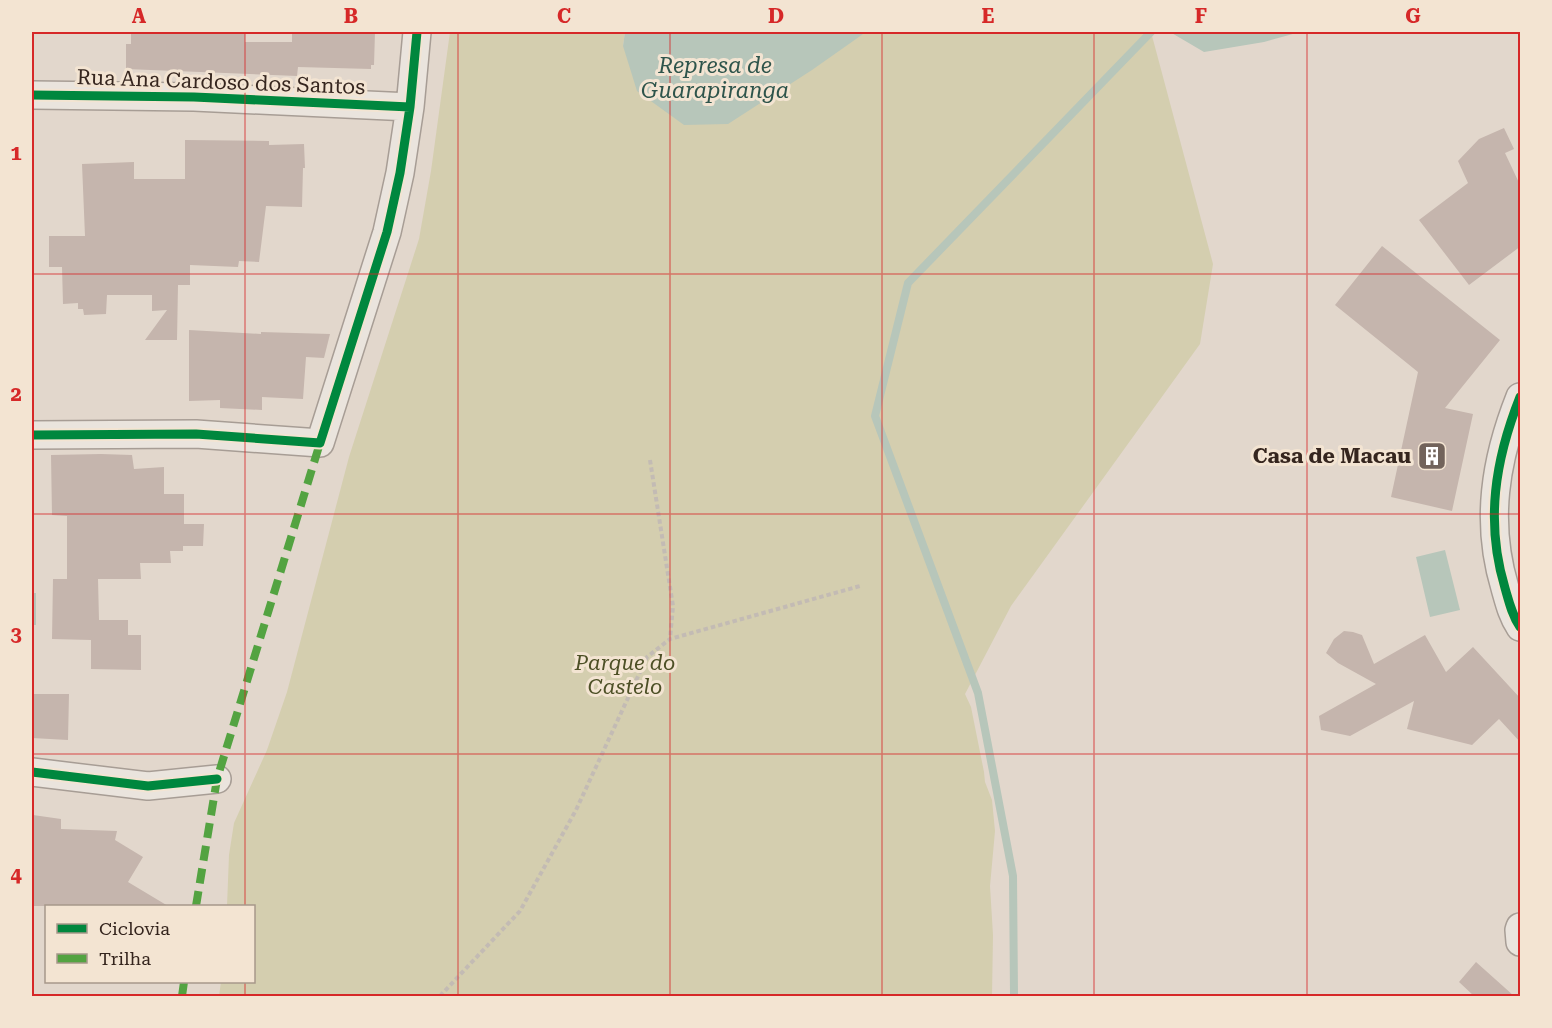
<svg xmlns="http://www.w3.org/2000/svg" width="1552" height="1028" font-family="'Roboto Serif',serif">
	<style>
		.green { fill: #d4ceaf }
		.water { fill: #b7c6ba }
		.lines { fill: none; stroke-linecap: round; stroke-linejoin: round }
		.stream { stroke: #b7c6ba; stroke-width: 8 }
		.building { fill: #c5b5ad }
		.minor-casing { stroke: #a79d95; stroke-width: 30 }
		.path { stroke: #c3bbb4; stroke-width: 4; stroke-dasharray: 4.5 3; stroke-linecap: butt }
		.minor { stroke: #eae4dd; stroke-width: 27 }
		.quiet { stroke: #53a341; stroke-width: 8; stroke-dasharray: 15 8; stroke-linecap: butt }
		.cycleway-casing { stroke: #f3e4d2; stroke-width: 13 }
		.cycleway { stroke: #00873e; stroke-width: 9 }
		.grid { fill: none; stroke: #d62828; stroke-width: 1.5; stroke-opacity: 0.55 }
		.labels { text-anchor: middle; stroke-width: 6; stroke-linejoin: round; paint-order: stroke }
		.street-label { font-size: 21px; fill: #35251e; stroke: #f3e4d2 }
		.poi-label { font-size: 21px; font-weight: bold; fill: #35251e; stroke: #f3e4d2; text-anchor: end }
		.park-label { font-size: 21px; font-style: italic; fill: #4d5026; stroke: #f3e4d2 }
		.water-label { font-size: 22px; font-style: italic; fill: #2e544b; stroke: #f3e4d2 }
		.neatline { fill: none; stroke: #d62828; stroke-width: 2 }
		.grid-label { font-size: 20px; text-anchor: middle; font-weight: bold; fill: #d62828 }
	</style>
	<rect width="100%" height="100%" fill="#e2d7cc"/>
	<!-- green -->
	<path class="green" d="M450,32h175l-2,14 233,-8 10,-6h285l62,232 -13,80 -189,262 -46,88 6,13 13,65 1,10 7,18 3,31 -5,55 3,49 -1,61h-773l2,-14h33v-76h-27l2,-51 5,-32 33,-73 20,-58 62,-235 70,-218 12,-68z"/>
	<!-- water -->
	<path class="water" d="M625,32h241l-54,38 -84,54 -44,1 -47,-34 -14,-45z
		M1170,32h130l-36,10 -60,10z
		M1445,550l15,60 -30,7 -14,-60z
		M32,593h4v32h-4z"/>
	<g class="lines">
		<!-- stream -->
		<path class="stream" d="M1014,996l-1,-120 -35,-183 -103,-277 33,-133 243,-251"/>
	</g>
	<!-- building -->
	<path class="building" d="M131,32h114v10h47v-10h83l-1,33h-3v4l-73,-2 -1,9 -171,-7v-25h5z
		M1504,128l10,21 -9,4 16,34v59l-52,39 -50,-65 49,-37 -10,-22 21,-22z
		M185,140l84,1v4l35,-1 1,24h-2l-1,39 -36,-1 -7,56 -20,-1 -1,6 -48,-2v20h-12l-1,55h-32l22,-30 -15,1v-16h-45l-1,19 -22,1 -1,-6h-5v-6l-15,1 -1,-37h-13v-31h36l-3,-72 52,-2v17h51z
		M1382,246l118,94 -55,68 28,6 -21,97 -61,-14 27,-125 -83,-67z
		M189,330l72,4v-2l69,2 -6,24 -18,-1 -3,42 -41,-2v13l-42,-2v-8l-31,1z
		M101,454l31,1 2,14 30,-2v27h20v30h20l-1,22h-20v5h-13l1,12h-31l1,16h-43l1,41h29v15h13v35l-50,-1v-29l-39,-1 1,-60h14v-63l-15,-1 -1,-60z
		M1344,631l9,1 9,3 12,29 51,-29 21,37 27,-25 48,52v44l-22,-24 -27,26 -65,-16 7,-28 -64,35 -29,-6 -2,-14 57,-32 -38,-21 -12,-10 8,-14z
		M32,694h37l-1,46 -36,-2z
		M33,815l28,4v10l56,2 -2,9 28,17 -15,25 40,24h-135z
		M1476,962l38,34h-40l-15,-14z"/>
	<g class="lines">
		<!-- minor casing -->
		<g class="minor-casing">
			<path id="minor" d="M32,95l162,2 216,10
				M1520,397c-25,63 -35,125 -15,191 4,14 7,27 15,39
				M32,435l164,-1 124,9 67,-211 13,-59 10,-66 7,-75
				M32,772l116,14 69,-7
				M1520,927l-1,3 1,12"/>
		</g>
		<!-- path -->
		<path class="path" d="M650,460l23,146 -3,33
			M440,996l80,-85 56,-101 71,-153 23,-18 190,-53"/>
		<!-- minor -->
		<use href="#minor" class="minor"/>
		<!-- quiet -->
		<path class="quiet" d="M196,906l21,-127 103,-336
			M182,996l2,-14"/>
		<!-- cycleway casing -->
		<g class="cycleway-casing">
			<path id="cycleway" d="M32,95l162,2 216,10
				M1520,397c-25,63 -35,125 -15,191 4,14 7,27 15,39
				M32,435l164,-1 124,9 67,-211 13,-59 10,-66 7,-75
				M32,772l116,14 69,-7"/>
		</g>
		<!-- cycleway -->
		<use href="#cycleway" class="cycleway"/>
	</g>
	<!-- grid -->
	<path class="grid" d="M245,32v874M458,32v964M670,32v964M882,32v964M1094,32v964M1307,32v964M32,274h1488M32,514h1488M32,754h1488M245,982v14"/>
	<!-- icons -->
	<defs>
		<g id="building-square" transform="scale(1.5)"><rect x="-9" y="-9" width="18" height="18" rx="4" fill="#72635b" stroke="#f3e4d2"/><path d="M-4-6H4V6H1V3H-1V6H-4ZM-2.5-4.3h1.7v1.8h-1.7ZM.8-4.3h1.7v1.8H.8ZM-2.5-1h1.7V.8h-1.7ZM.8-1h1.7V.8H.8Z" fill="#fff"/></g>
	</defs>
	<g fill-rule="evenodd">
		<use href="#building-square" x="1432" y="456"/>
	</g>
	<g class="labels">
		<!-- street labels -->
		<g class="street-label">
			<text transform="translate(221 82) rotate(2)" y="7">Rua Ana Cardoso dos Santos</text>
		</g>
		<!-- poi labels -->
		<g class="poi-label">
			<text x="1411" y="463">Casa de Macau</text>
		</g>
		<!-- park labels -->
		<g class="park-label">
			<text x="625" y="670">Parque do<tspan x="625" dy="24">Castelo</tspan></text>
		</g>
		<!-- water labels -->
		<g class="water-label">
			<text x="715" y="73">Represa de<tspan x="715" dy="25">Guarapiranga</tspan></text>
		</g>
	</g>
	<!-- border -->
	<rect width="1552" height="1028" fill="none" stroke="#f3e4d2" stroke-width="66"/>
	<!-- legend -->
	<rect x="45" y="905" width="210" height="78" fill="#f3e4d2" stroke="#a7988a" stroke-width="1.5"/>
	<rect x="57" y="924" width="30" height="9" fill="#00873e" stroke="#a7988a" stroke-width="1.5"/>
	<text x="99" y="935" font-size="18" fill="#35251e">Ciclovia</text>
	<rect x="57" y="954" width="30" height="9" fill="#53a341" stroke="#a7988a" stroke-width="1.5"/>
	<text x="99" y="965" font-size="18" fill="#35251e">Trilha</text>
	<rect x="33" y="33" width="1486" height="962" class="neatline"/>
	<g class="grid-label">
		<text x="139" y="23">A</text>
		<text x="351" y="23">B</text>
		<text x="564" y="23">C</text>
		<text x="776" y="23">D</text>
		<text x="988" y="23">E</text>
		<text x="1201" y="23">F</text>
		<text x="1413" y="23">G</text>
		<text x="16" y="160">1</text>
		<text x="16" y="401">2</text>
		<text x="16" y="641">3</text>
		<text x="16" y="882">4</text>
	</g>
</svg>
